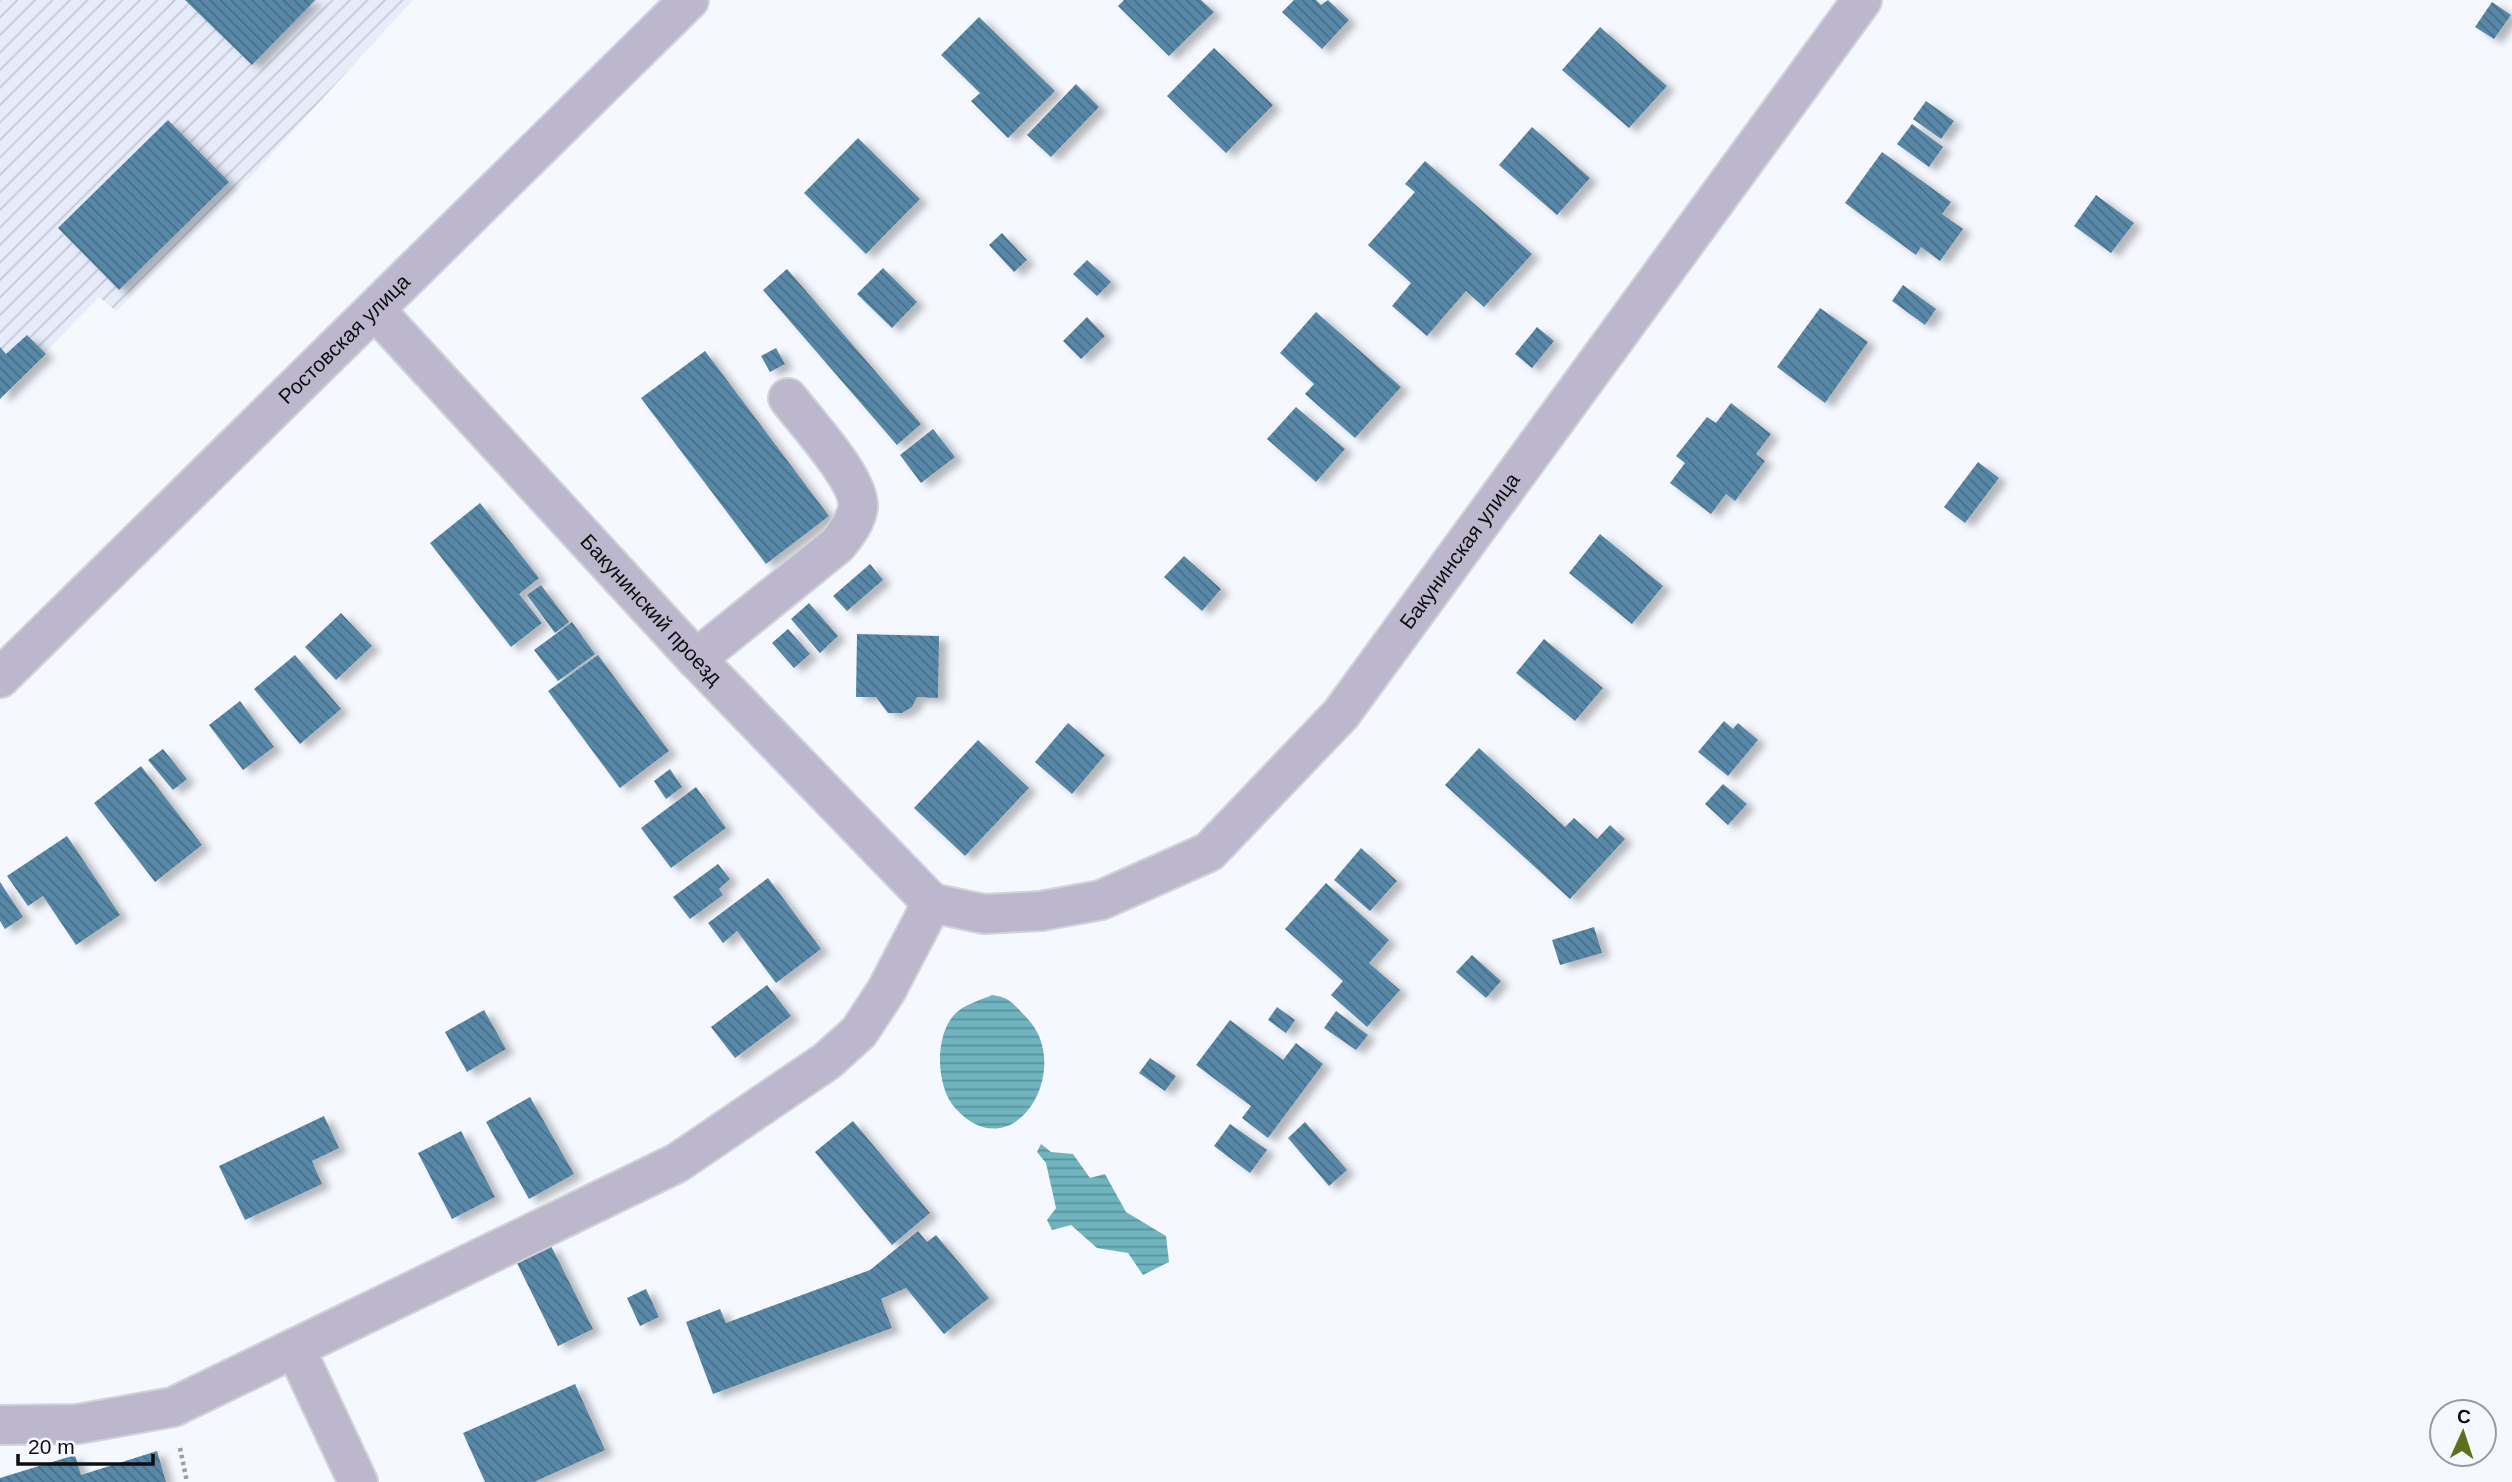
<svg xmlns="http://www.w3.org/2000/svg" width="2512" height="1482" font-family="Helvetica,sans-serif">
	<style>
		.industrial { fill: url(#industrial-furrows) }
		.water { fill: url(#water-rules) }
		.building { fill: url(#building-back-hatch); filter: url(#shadow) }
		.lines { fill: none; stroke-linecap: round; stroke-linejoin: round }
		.minor-casing { stroke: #d0d3d8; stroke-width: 42 }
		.path { stroke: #9c9ea3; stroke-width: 4.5; stroke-dasharray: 3.5 3.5; stroke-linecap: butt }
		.minor { stroke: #bdb7cd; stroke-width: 38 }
		.labels { text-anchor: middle; stroke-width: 5; stroke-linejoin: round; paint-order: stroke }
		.street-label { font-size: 21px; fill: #0d0e10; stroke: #f5f8fe }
	</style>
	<defs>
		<pattern id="industrial-furrows" width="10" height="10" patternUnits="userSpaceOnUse" patternTransform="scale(1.75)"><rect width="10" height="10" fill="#e6ecf9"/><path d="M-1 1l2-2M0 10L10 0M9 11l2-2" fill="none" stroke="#c4c9d4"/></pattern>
		<pattern id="water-rules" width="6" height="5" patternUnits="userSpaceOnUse" patternTransform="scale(1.75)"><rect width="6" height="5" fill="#70b4bf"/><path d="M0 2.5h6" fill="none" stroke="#5a919a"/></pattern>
		<pattern id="building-back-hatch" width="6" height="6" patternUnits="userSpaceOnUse" patternTransform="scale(1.75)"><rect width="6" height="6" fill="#5988a8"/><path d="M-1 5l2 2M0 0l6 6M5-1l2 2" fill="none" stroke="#486e87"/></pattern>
		<filter id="shadow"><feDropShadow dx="8" dy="4.5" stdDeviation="3.5" flood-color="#0004"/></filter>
	</defs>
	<rect width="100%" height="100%" fill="#f5f8fe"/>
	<!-- industrial -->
	<path class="industrial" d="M0,0h413l-157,171 -140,140 -17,-14 -99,102z"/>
	<!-- water -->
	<path class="water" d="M992,995c18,2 22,10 34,22 50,50 -12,155 -70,92 -20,-21 -22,-72 -2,-94 10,-11 25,-14 38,-20z
		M1041,1144l10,8 22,2 17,24 15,-4 21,38 40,24 3,26 -26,13 -15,-22 -31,-5 -26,-23 -19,5 -5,-10 9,-12 -10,-45 -9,-11z"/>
	<!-- building -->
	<path class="building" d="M185,0h130l-63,65z
		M1124,0h77l13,12 -45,44 -51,-50z
		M1294,0h22l5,5 7,-5 21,20 -27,29 -40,-37z
		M2492,2l19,13 -17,24 -19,-12z
		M979,17l76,74 -47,47 -37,-37 9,-8 -39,-38z
		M1600,27l67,59 -38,42 -67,-58z
		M1214,48l59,57 -47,48 -59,-57z
		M1076,84l23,23 -48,50 -24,-22z
		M1926,101l28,20 -13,18 -28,-20z
		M168,120l61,62 -110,108 -61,-62z
		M1912,124l31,23 -14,20 -32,-23z
		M1532,127l58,51 -33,37 -58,-50z
		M858,138l62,61 -54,55 -62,-61z
		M1882,152l69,50 -9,12 21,15 -23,32 -19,-14 -5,8 -71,-52z
		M1425,161l107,93 -48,53 -18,-16 -39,45 -35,-30 19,-23 -43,-38 47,-53 -10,-8z
		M2096,195l38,28 -23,30 -37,-27z
		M1002,233l25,27 -13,12 -25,-27z
		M1087,260l24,22 -14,14 -24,-22z
		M883,268l34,34 -25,26 -35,-34z
		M787,269l134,155 -24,21 -134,-155z
		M1903,285l33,24 -11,16 -33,-24z
		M1820,308l48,34 -43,61 -48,-36z
		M1316,312l85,75 -46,51 -50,-44 9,-10 -34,-31z
		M1087,317l18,19 -24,23 -18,-18z
		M1537,327l17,14 -22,27 -17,-14z
		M27,335l19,19 -46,45v-52l6,7z
		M776,348l9,16 -15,8 -9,-16z
		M705,351l124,165 -63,48 -125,-166z
		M1731,403l40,31 -15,20 9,7 -30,40 -9,-7 -15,20 -41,-31 15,-20 -9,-7 31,-39 9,6z
		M1296,407l49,42 -29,33 -49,-43z
		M933,429l22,28 -34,26 -21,-28z
		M1978,462l21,16 -34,45 -21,-16z
		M480,503l59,75 -20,16 23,29 -31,24 -81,-104z
		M1600,534l63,52 -31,38 -63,-51z
		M1184,556l37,33 -19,22 -38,-34z
		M870,564l13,16 -36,31 -14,-15z
		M541,585l28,37 -14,11 -28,-38z
		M809,603l29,33 -18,17 -29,-34z
		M341,613l31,33 -36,34 -31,-33z
		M572,622l23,32 -37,27 -24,-31z
		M788,629l22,25 -16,14 -22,-25z
		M857,634l82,2 -1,62 -21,-1 -5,10 -10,6h-14l-12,-16h-20z
		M1544,639l59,49 -28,33 -59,-48z
		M295,655l46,54 -41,35 -46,-55z
		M598,655l71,96 -49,37 -72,-97z
		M240,701l34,46 -31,23 -34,-45z
		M1724,721l9,8 5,-6 20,17 -30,36 -30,-24z
		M1068,723l37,32 -33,39 -37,-32z
		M978,740l51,48 -64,68 -51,-48z
		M1479,748l86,79 9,-9 23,21 13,-14 15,14 -55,60 -125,-114z
		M163,749l24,30 -14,11 -25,-30z
		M141,766l61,79 -47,37 -61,-79z
		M670,769l12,18 -16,12 -12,-18z
		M1723,784l24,20 -19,21 -23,-21z
		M696,787l30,41 -55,40 -30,-40z
		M67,836l53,79 -44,30 -33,-49 -15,10 -21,-30z
		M1361,848l36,33 -27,30 -36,-31z
		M718,864l12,15 -11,10 4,6 -33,24 -17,-22z
		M768,878l53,71 -45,34 -39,-52 -14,12 -15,-20z
		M0,882l23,35 -18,12 -5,-8z
		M1326,883l63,57 -20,23 31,27 -33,37 -36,-32 12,-14 -58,-52z
		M1594,927l8,26 -42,12 -8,-25z
		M1472,955l29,26 -15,17 -30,-26z
		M767,985l24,31 -56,42 -24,-31z
		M1277,1007l18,13 -9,13 -18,-13z
		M484,1010l22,39 -39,23 -22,-40z
		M1336,1011l32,24 -12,15 -32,-22z
		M1230,1020l53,40 13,-17 27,21 -55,74 -26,-20 9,-12 -55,-41z
		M1150,1058l26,18 -11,15 -26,-18z
		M530,1097l44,77 -45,25 -43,-77z
		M324,1116l15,32 -27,13 10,23 -77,36 -26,-54z
		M853,1121l77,92 -38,32 -77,-93z
		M1305,1122l42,48 -18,16 -41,-48z
		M1230,1124l37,26 -17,23 -36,-27z
		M461,1131l34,66 -43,22 -34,-66z
		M918,1231l9,11 9,-7 53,63 -45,36 -38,-46 -25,11 11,29 -179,66 -27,-72 34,-13 6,14 144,-53z
		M551,1246l42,83 -35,17 -41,-83z
		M646,1289l13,28 -19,9 -13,-28z
		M575,1384l30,66 -71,32h-49l-22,-49z
		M157,1451l9,31h-166v-4l75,-23 6,20z"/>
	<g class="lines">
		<!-- minor casing -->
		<g class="minor-casing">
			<g id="minor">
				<path id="s1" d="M376,311l320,348 236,244"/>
				<path d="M696,659l141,-114c8,-10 19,-23 21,-38 2,-28 -53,-86 -70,-109"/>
				<path id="s2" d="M0,678l689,-678"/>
				<path id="s3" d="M932,903l52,11 57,-3 60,-11 108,-48 132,-138 521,-714"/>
				<path d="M0,1425l78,-1 95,-17 122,-59"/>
				<path d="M358,1482l-63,-134 382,-185 150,-102 32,-29 27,-41 46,-88"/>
			</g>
		</g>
		<!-- path -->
		<path class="path" d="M180,1448l7,34"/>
		<!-- minor -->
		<use href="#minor" class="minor"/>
	</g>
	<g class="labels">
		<!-- street labels -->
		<g class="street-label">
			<text dy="7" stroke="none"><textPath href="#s2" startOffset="483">Ростовская улица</textPath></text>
			<text dy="7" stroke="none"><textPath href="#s3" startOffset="682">Бакунинская улица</textPath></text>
			<text dy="7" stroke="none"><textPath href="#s1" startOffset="406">Бакунинский проезд</textPath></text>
		</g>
	</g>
	<!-- north arrow -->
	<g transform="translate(2463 1433) rotate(3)"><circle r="33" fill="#f5f8fe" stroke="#989a9f" stroke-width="2"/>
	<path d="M0-5L12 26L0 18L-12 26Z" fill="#5f6f1a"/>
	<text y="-10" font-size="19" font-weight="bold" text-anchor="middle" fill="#0d0e10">С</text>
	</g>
	<!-- scale -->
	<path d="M18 1454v10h135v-10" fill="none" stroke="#0d0e10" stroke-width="3.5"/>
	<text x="28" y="1454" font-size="21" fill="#0d0e10" stroke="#f5f8fe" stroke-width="5" paint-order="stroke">20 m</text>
</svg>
